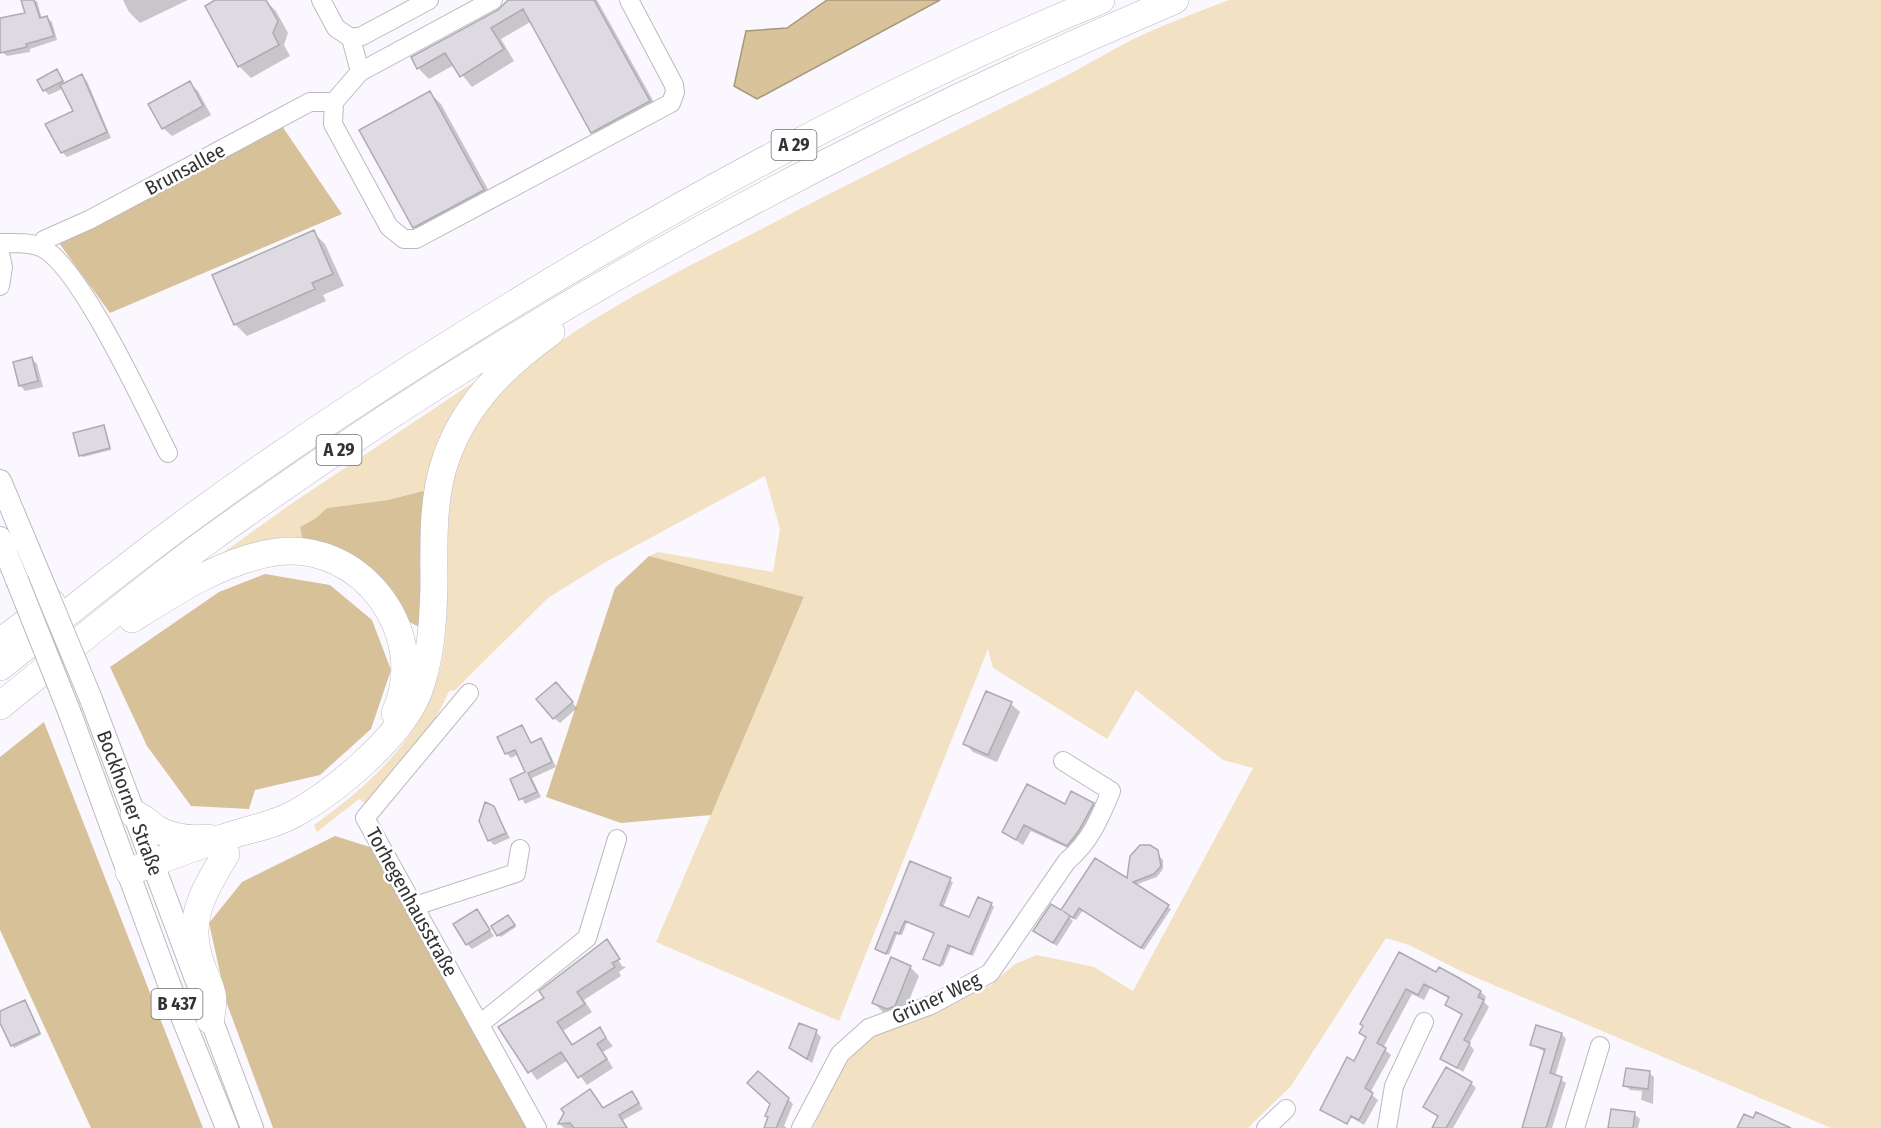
<svg xmlns="http://www.w3.org/2000/svg" width="1881" height="1128" font-family="'Fira Sans Condensed',sans-serif">
	<style>
		.green { fill: #f2e2c3 }
		.forest { fill: #d7c199 }
		.water { fill: #d9c39a; stroke: #a7987b; stroke-width: 1.5 }
		.shadow { fill: #0003 }
		.building { fill: #dedae1; stroke: #adaab0; stroke-width: 1.5 }
		.lines { fill: none; stroke-linecap: round; stroke-linejoin: round }
		.minor-casing { stroke: #bdb9c0; stroke-width: 20 }
		.major-casing { stroke: #bdb9c0; stroke-width: 24 }
		.highway-casing { stroke: #bdb9c0; stroke-width: 28 }
		.minor { stroke: #fff; stroke-width: 18 }
		.major { stroke: #fff; stroke-width: 22 }
		.highway { stroke: #fff; stroke-width: 27 }
		.major-bridge-casing { stroke: #bdb9c0; stroke-width: 24; stroke-linecap: butt }
		.major-bridge { stroke: #fff; stroke-width: 22 }
		.labels { text-anchor: middle; stroke-width: 5; stroke-linejoin: round; paint-order: stroke }
		.shield { fill: #fff; stroke: #707071; stroke-width: 1.5 }
		.shield-label { font-size: 18px; font-weight: bold; fill: #333234 }
		.street-label { font-size: 20px; fill: #333234; stroke: #fff }
	</style>
	<rect width="100%" height="100%" fill="#fbf7fe"/>
	<!-- green -->
	<path class="green" d="M1229,0h652v1128h-50l-368,-156 -54,-27 -23,-7 -95,148 -43,42h-435l33,-67 24,-27 51,-18 70,-31 24,-21 22,-9 57,12 39,24 120,-223 -30,-8 -87,-70 -29,49 -114,-71 -5,-19 -149,372 -183,-79 148,-344 -155,-42 9,-4 115,20 7,-43 -15,-53 -161,87 -56,35 -93,92 -6,1c-18,44 -52,78 -83,113l-7,-5 -42,33 -3,-7c60,-43 116,-94 129,-170 5,-31 4,-63 4,-93 1,-45 2,-90 25,-130 14,-24 33,-48 55,-66 82,-64 180,-108 271,-156 87,-45 175,-87 262,-131 28,-14 54,-31 82,-44 29,-13 58,-24 87,-35z
		M489,372l-58,133 -8,-14 -35,9 -61,8 -11,10 -16,9 4,20 -105,23 92,-66z"/>
	<!-- forest -->
	<path class="forest" d="M282,126l60,88 -232,99 -51,-70z
		M423,491l8,14 -12,122 -19,-10 -96,-70 -4,-20 16,-9 11,-10 61,-8z
		M649,556l155,41 -93,218 -90,8 -75,-26 69,-209z
		M265,574l65,11 42,35 19,50 -20,59 -51,46 -65,15 -6,19 -58,-3 -44,-60 -37,-79 109,-75z
		M44,722l159,406h-112l-91,-198v-173z
		M335,836l38,12 155,280h-255l-46,-124 -18,-81 33,-41z"/>
	<!-- water -->
	<path class="water" d="M827,0h113l-183,99 -23,-13 12,-55 41,-3z"/>
	<!-- shadow -->
	<path class="shadow" d="M23,0l14,1 5,18 5,-1 5,4 5,18 -27,9v3l-23,4 -5,-4 -2,-9v-23l27,-6z
		M123,0h65l-48,23 -11,-11z
		M218,0h47l11,11 12,22 -4,12 6,11 -39,22 -11,-11 -33,-61z
		M511,0h86l63,113 -56,30 -11,-11 -61,-111 -31,18 13,22 -42,26 -18,-22 -25,14 -11,-11z
		M57,71l9,13 16,-8 5,5 24,57 -44,19 -5,-5 13,-41 -11,-23 -15,7 -5,-5z
		M189,83l9,8 13,24 -39,21 -9,-8z
		M430,93l11,11 54,98 -69,37 -12,-12z
		M313,232l12,12 19,42 -21,9 3,6 -79,35 -12,-12z
		M32,359l5,5 6,23 -18,4 -5,-6z
		M104,427l7,23 -28,7 -3,-2z
		M561,689l16,19 -17,15 -6,-5z
		M986,693l25,11 9,8 -23,50 -24,-10 -8,-9z
		M522,727l10,17 9,-4 4,4 11,23 -24,11 9,19 -16,7 -13,-24 15,-7 -8,-19 -8,4 -5,-5z
		M1093,804l7,7 -26,40 -43,-20 -8,14 -19,-13 61,-26z
		M493,807l17,31 -16,7 -5,-5z
		M1149,846l14,14v9l-6,8 -22,8 36,24 -27,41 -61,-40 -7,10 -8,-4 5,5 -16,25 -19,-12 24,-22 34,-52 32,21 5,-29 7,-5z
		M911,863l42,19 -10,26 27,11 21,-15 3,3 -21,49 -22,-9 -8,19 -17,-7 9,-25 -28,-12 -5,13 -5,-1 -8,21 -12,-6z
		M477,911l17,25 -22,13 -5,-5z
		M510,919l6,8 -15,10 -3,-2z
		M606,941l7,6h-2l11,19 4,1 -7,5 2,4 -37,24 8,12 -29,19 11,15 25,-17 14,17 -10,6 10,16 -26,17 -19,-25 -31,20 -37,-52 46,-30z
		M1400,954l37,20 3,-5 41,23 5,5 -2,5 5,5 -20,37 5,6 -11,22 -21,-13 21,-43 -16,-12 3,-5 -20,-11 -6,12 -12,-6 -29,54 8,7 -21,38 8,7 -14,25 -32,-19 34,-68 -6,-5z
		M910,967l9,9 -16,39 -6,2 -14,-5 -9,-9z
		M25,1002l16,33 -27,13 -14,-29v-6z
		M816,1032l5,5 -9,26 -22,-15z
		M1562,1034l4,5 -11,37 11,7 -14,45h-30l23,-76 -13,-7z
		M1649,1073l5,4 -1,27 -12,-4 1,-9 -12,-1 -5,-5z
		M1471,1083l5,5 -23,40h-21l6,-11 -14,-10z
		M632,1093l11,16 -20,11 5,8h-64l-4,-4 44,-15z
		M788,1099l5,5 -9,22 3,2h-22z
		M1634,1114l6,5 -2,9h-28z"/>
	<!-- building -->
	<path class="building" d="M21,0h13l6,18 7,-2 7,20 -28,8 1,3 -27,6v-35l25,-5z
		M215,0h51l12,21 -5,12 6,12 -41,22 -33,-61z
		M508,0h86l56,101 -59,32 -68,-124 -32,19 13,21 -44,28 -15,-24 -28,16 -6,-12 87,-47z
		M57,69l6,12 -20,10 -6,-11z
		M82,74l25,58 -46,21 -16,-29 28,-13 -13,-26z
		M190,81l13,25 -41,23 -14,-25z
		M430,91l54,99 -71,38 -54,-98z
		M314,230l19,44 -21,9 3,6 -81,36 -22,-50z
		M32,357l6,24 -19,5 -6,-24z
		M104,425l6,23 -31,8 -6,-23z
		M556,682l17,20 -20,17 -17,-20z
		M986,691l26,11 -24,53 -25,-11z
		M522,725l9,18 10,-5 11,24 -24,11 9,19 -18,8 -9,-21 15,-7 -10,-22 -10,4 -8,-17z
		M1027,784l38,20 6,-13 23,12 -16,29 -11,14 -43,-21 -8,15 -14,-8z
		M485,802l9,4 12,27 -18,8 -9,-20z
		M1140,845h10l8,5 3,16 -7,8 -21,8 36,23 -28,43 -62,-40 -6,10 -10,-7 7,5 -17,27 -20,-12 18,-27 10,6 34,-52 32,20 3,-22z
		M910,861l41,17 -11,27 29,12 9,-20 14,6 -22,51 -22,-9 -8,21 -17,-7 11,-26 -29,-12 -6,13 -4,-2 -9,22 -11,-5z
		M477,909l13,21 -24,15 -13,-21z
		M508,915l7,10 -18,11 -6,-10z
		M607,939l13,20 -8,4 3,4 -38,25 8,12 -28,18 15,23 28,-18 6,11 -9,6 10,15 -29,19 -17,-26 -33,21 -30,-46 46,-29 -5,-7z
		M1399,952l37,20 3,-5 20,11 22,13 -3,6 6,3 -20,40 6,3 -13,25 -17,-9 22,-45 -17,-9 4,-8 -25,-13 -6,11 -12,-6 -29,54 9,5 -21,40 8,5 -14,27 -8,-4 -4,8 -27,-14 27,-53 7,4 12,-24 -7,-4 4,-7 -3,-2z
		M891,957l20,9 -16,40 -8,3 -15,-6z
		M25,1000l15,33 -29,13 -11,-23v-12z
		M799,1023l18,7 -10,29 -18,-11z
		M1536,1025l26,8 -12,40 12,4 -16,51h-24l23,-79 -15,-4z
		M1446,1067l26,15 -26,46h-14l6,-12 -15,-9z
		M1626,1068l24,3 -2,18 -25,-3z
		M758,1071l31,27 -13,30h-12l4,-11 -3,-1 5,-12 -23,-21z
		M590,1089l13,19 29,-17 7,12 -20,12 8,13h-53l-4,-5 -12,1 6,-11 -3,-4z
		M1611,1109l24,3 -2,16h-25z
		M1756,1112l35,16h-54l7,-14 9,4z"/>
	<g class="lines">
		<!-- minor casing -->
		<g class="minor-casing">
			<path id="minor" d="M321,0l15,28 15,10 11,-2 67,-36
				M493,0l-133,72 -26,30 -1,22 56,103 15,12h12l255,-136 4,-11 -1,-7 -45,-85
				M351,38l9,34
				M0,243c13,0 29,-1 41,4 39,18 105,163 127,206
				M40,247l4,-7 45,-20 221,-118h24
				M0,254l3,13 -3,19
				M469,693l-104,125 172,310
				M415,906l101,-33 4,-24
				M480,1024l107,-86 30,-99
				M801,1128l39,-74 29,-26 62,-23 59,-32 77,-112c23,-19 33,-43 44,-70l-48,-30
				M1266,1128l20,-19
				M1387,1128l7,-42 30,-64
				M1575,1128l25,-82"/>
		</g>
		<!-- major casing -->
		<g class="major-casing">
			<g id="major">
				<path d="M0,481l47,112"/>
				<path d="M0,538l17,42"/>
				<path id="s1" d="M91,699l161,429"/>
				<path d="M71,716l98,268 58,144"/>
			</g>
		</g>
		<!-- highway casing -->
		<g class="highway-casing">
			<path id="highway" d="M0,544l4,3
				M132,619c44,-28 91,-59 144,-67 86,-12 155,83 119,161
				M0,642l52,-39
				M0,667c59,-47 118,-95 179,-140 132,-98 271,-186 413,-270 164,-96 333,-185 509,-257
				M0,706c68,-55 135,-112 206,-164 301,-218 627,-397 969,-542
				M134,814c10,3 14,9 23,15 16,9 32,11 51,9
				M129,872c31,-12 62,-24 94,-34 25,-9 50,-12 73,-25 41,-23 104,-76 122,-120 13,-34 15,-71 16,-107 0,-39 -2,-80 9,-118 17,-59 59,-101 108,-136
				M210,1020c8,-30 -3,-34 -11,-62 -13,-40 7,-71 27,-104"/>
		</g>
		<!-- minor -->
		<use href="#minor" class="minor"/>
		<!-- major -->
		<use href="#major" class="major"/>
		<!-- highway -->
		<use href="#highway" class="highway"/>
		<!-- major-bridge casing -->
		<g class="major-bridge-casing">
			<path id="major-bridge" d="M17,580l54,136
				M47,593l44,106"/>
		</g>
		<!-- major-bridge -->
		<use href="#major-bridge" class="major-bridge"/>
	</g>
	<g class="labels">
		<!-- shield labels -->
		<g class="shield">
			<rect x="771.5" y="130" width="45" height="30" rx="4.5"/>
			<rect x="316.5" y="435" width="45" height="30" rx="4.5"/>
			<rect x="151.5" y="989" width="51" height="30" rx="4.5"/>
		</g>
		<g class="shield-label">
			<text x="794" y="151">A 29</text>
			<text x="339" y="456">A 29</text>
			<text x="177" y="1010">B 437</text>
		</g>
		<!-- street labels -->
		<g class="street-label">
			<text transform="translate(185 169) rotate(-28)" y="7">Brunsallee</text>
			<text dy="7" stroke="none"><textPath href="#s1" startOffset="111">Bockhorner Straße</textPath></text>
			<text transform="translate(412 902) rotate(61)" y="7">Torhegenhausstraße</text>
			<text transform="translate(936 998) rotate(-25)" y="7">Grüner Weg</text>
		</g>
	</g>
</svg>
